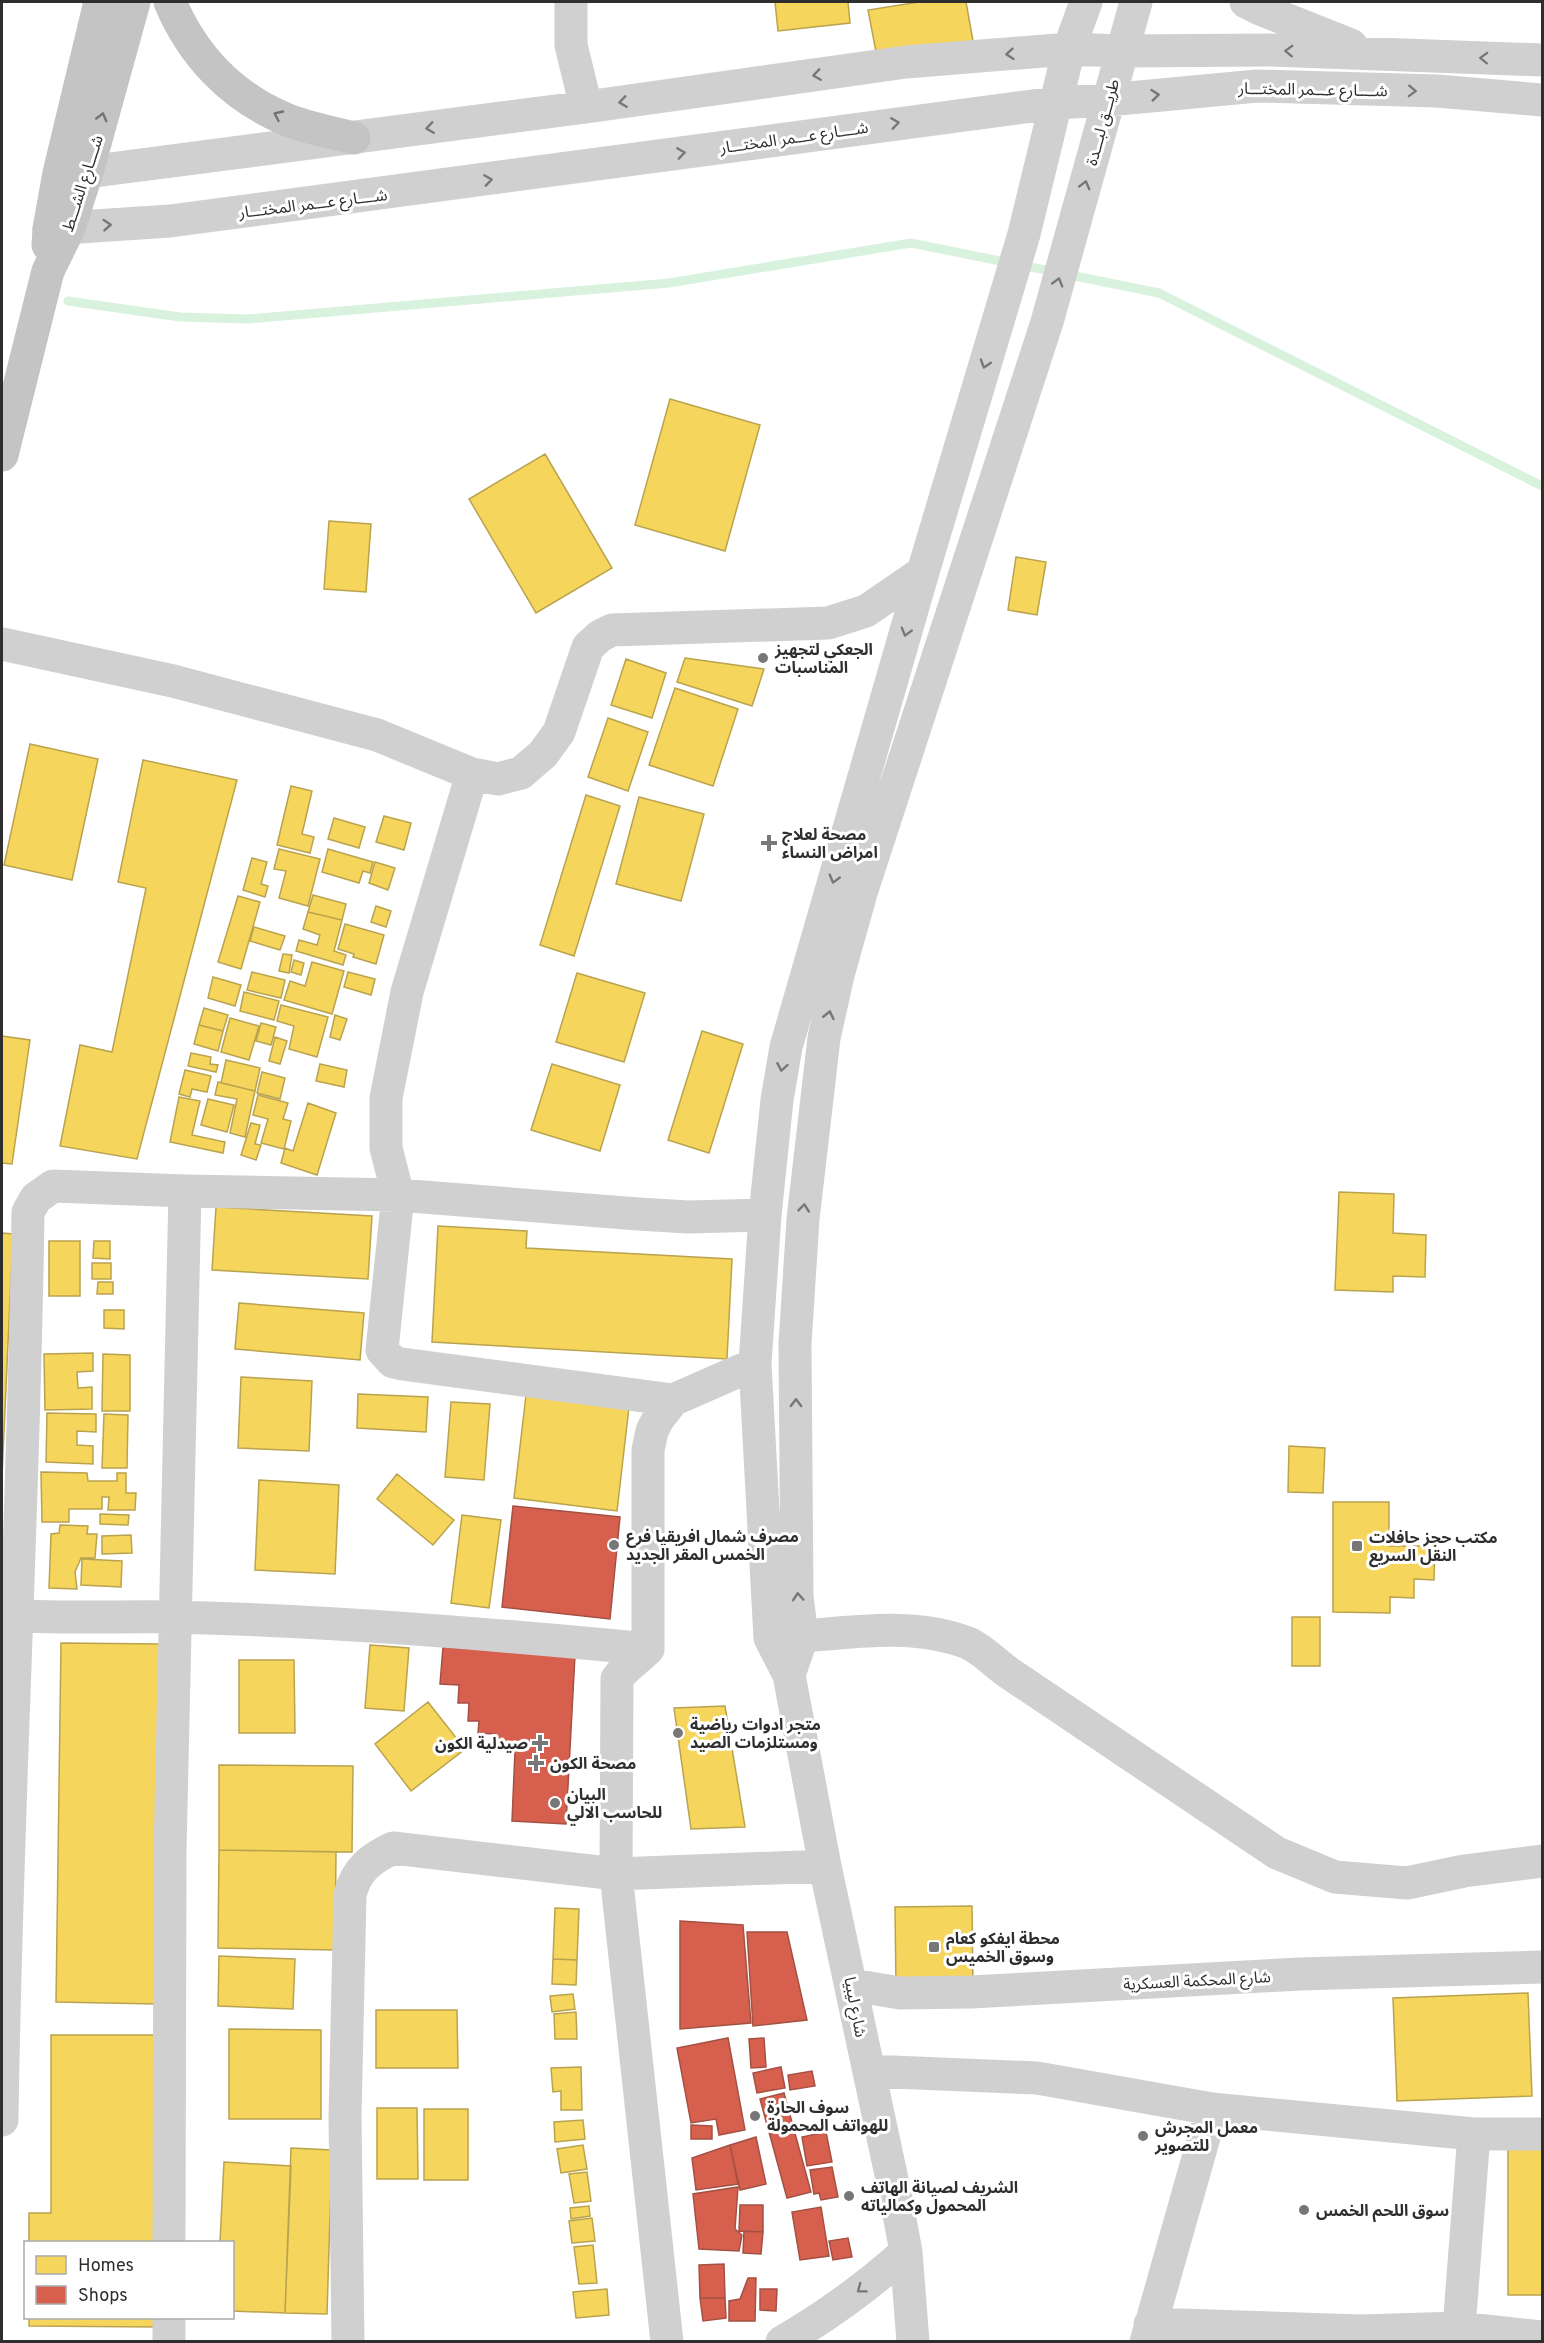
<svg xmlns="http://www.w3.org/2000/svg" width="1544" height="2343" font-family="Overpass,'Noto Sans Arabic',sans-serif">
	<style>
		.homes { fill: #f6d55c; stroke: #baa34e; stroke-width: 1.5 }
		.shops { fill: #d6604d; stroke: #a45144; stroke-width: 1.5 }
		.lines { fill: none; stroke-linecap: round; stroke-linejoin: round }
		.stream { stroke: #d8f2dd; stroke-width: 9 }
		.minor { stroke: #d0d0d0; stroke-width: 33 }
		.major { stroke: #c4c4c4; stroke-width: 33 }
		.oneway { stroke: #777 }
		.oneway2 { stroke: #727272 }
		.poi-dot { fill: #777; stroke: #fff; stroke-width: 2 }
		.labels { text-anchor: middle; stroke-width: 6; stroke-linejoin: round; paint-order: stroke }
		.street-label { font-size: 16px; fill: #2e2e2e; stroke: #fff }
		.poi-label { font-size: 16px; font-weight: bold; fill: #2e2e2e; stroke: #fff; text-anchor: start }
	</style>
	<rect width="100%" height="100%" fill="#fff"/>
	<!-- homes -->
	<path class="homes" d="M775,2h73l2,21 -72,8z
		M919,2h47l7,39 -96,16 -9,-47z
		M670,399l90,26 -35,126 -90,-26z
		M545,454l67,114 -76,45 -67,-114z
		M329,521l42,3 -5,68 -42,-3z
		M1016,557l30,5 -9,53 -29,-5z
		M685,658l79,11 -12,37 -75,-24z
		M626,659l40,14 -14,45 -41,-13z
		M675,688l63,21 -25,77 -64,-21z
		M608,718l40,14 -20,59 -40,-14z
		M30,744l68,15 -26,121 -68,-15z
		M143,760l94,20 -100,379 -77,-13 20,-101 32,7 34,-164 -28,-6z
		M291,786l21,5 -10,43 12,3 -4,16 -33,-8z
		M586,795l34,11 -46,150 -34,-11z
		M639,797l65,17 -23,87 -65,-17z
		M384,816l27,7 -7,27 -28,-8z
		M334,818l31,9 -6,21 -31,-9z
		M279,849l41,10 -12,47 -29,-8 7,-27 -12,-2z
		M328,849l45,13 -3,11 -7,-2 -4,12 -37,-11z
		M252,858l15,4 -6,22 7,2 -3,11 -22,-7z
		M375,862l20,6 -7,22 -19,-7z
		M313,895l33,9 -4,16 -34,-8z
		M238,896l22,6 -19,67 -23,-7z
		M376,906l15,5 -5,16 -15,-5z
		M308,912l34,8 -8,31 12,4 -3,10 -47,-14 3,-11 18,5 3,-10 -17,-6z
		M345,924l39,11 -8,29 -23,-7 1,-3 -16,-5z
		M254,927l31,9 -5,14 -30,-9z
		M283,954l9,1 -3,18 -10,-2z
		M294,960l10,3 -3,12 -10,-3z
		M312,962l32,9 -12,43 -48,-14 6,-19 15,5z
		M252,972l33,8 -4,18 -34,-8z
		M348,972l27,7 -4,16 -27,-8z
		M577,973l68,20 -21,69 -68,-20z
		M213,977l28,8 -6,21 -27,-8z
		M244,992l35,9 -5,19 -34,-9z
		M281,1005l47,12 -11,40 -28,-8 5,-23 -17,-5z
		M204,1008l24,7 -5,16 -24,-6z
		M335,1015l12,4 -7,21 -10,-3z
		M230,1018l29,8 -10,34 -28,-8z
		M261,1023l15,4 -5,18 -15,-4z
		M199,1025l24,6 -5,20 -24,-7z
		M702,1031l41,13 -34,109 -41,-13z
		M2,1036l28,4 -18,124 -10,-1z
		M275,1037l12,4 -7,23 -11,-3z
		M191,1053l20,4 -1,7 8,1 -2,7 -28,-6z
		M226,1060l34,8 -5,23 -34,-8z
		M320,1064l27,6 -3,17 -28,-6z
		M552,1064l68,21 -20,66 -69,-21z
		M185,1070l26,6 -4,16 -15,-3 -2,8 -11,-3z
		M262,1072l23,6 -5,21 -23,-6z
		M218,1082l37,9 -10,46 -15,-4 7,-34 -22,-4z
		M258,1095l30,8 -5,16 8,2 -7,28 -23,-6 7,-24 -15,-4z
		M179,1097l21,4 -8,34 33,7 -2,11 -53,-11z
		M208,1099l26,6 -7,27 -26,-7z
		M308,1103l28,10 -19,62 -36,-12 4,-15 8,3z
		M251,1123l9,2 -5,19 6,1 -5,15 -15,-5z
		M1339,1192l55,2 -1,39 33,2 -1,42 -32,-1v16l-58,-2z
		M216,1207l156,9 -4,63 -156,-9z
		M438,1226l89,5 -1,17 206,11 -5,100 -295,-17z
		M2,1233l11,1 -11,242z
		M49,1241h31v55h-31z
		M94,1241h16v18l-17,-1z
		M92,1263h19v16h-19z
		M98,1282h15v12h-16z
		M239,1303l125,10 -4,47 -125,-11z
		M104,1310h20v19l-20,-1z
		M93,1353v18l-16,1 1,16 14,-1v22l-47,1 -1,-56z
		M103,1354l27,1v56h-28z
		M241,1377l71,4 -3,70 -71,-3z
		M358,1394l70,3 -2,35 -69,-4z
		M526,1395l103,12 -12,104 -103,-13z
		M451,1402l39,2 -6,76 -39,-3z
		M47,1413l49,1v18l-19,-1v14l16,1v18l-47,-2z
		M104,1414l24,1 -1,53h-25z
		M1289,1446l36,2 -2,45 -35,-1z
		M41,1472l46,1 1,8h29v-8h9v20h10l-1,17h-27l1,-13h-7v12h-33v13h-27z
		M397,1474l57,46 -21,25 -56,-46z
		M259,1480l80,5 -4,89 -80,-4z
		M1333,1502h56v44h46l-1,34 -20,-1v19l-24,-1v16l-57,-1z
		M100,1514l29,1 -1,10 -28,-1z
		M462,1515l39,5 -12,88 -38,-5z
		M60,1525l28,1 -1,8h10l-2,24h-14l-6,14 2,17 -28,-1 2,-54 8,-1z
		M131,1535l1,18 -30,1v-18z
		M82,1559l40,2 -1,26 -40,-2z
		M1292,1617h28v49h-28z
		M61,1643l100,1 -5,360 -100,-2z
		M370,1645l39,3 -5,63 -39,-3z
		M239,1660h55l1,73h-56z
		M428,1702l37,47 -54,42 -36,-47z
		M725,1706l20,121 -54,2 -17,-121z
		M219,1765l134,1 -1,86 -133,-2z
		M219,1850l117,2 -1,98 -117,-2z
		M972,1906l1,81 -77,1 -1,-81z
		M555,1908l24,1 -2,51 -24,-1z
		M219,1956l76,3 -2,50 -75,-3z
		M553,1959l24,1 -1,25 -24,-1z
		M1528,1993l4,103 -135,5 -4,-103z
		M573,1994l2,15 -23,3 -2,-16z
		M376,2010h81l1,58h-82z
		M576,2012l1,27h-22l-1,-25z
		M229,2029l92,1v89h-92z
		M51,2035h105v207h-127v-29h22z
		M581,2067l1,43h-21v-19l-8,1 -2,-24z
		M377,2108h40l1,71h-41z
		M424,2109h44v71h-44z
		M583,2120l2,19 -30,3 -1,-20z
		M583,2145l4,24 -26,4 -4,-24z
		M291,2148l41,2 -5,164 -42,-1z
		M1508,2149h34v146h-34z
		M224,2162l67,4 -6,147 -53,-2v-69h-12z
		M587,2172l4,29 -17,2 -5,-29z
		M589,2206l1,10 -19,3 -1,-11z
		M592,2218l3,23 -23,2 -3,-22z
		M593,2245l4,38 -18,1 -5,-37z
		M607,2289l2,26 -33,3 -3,-26z
		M29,2318h128v9l-128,-1z"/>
	<!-- shops -->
	<path class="shops" d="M513,1506l107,11 -10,102 -108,-12z
		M443,1647l132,8 -9,169 -54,-3 3,-70 -22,-1 1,-16 -16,-1 1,-12h-11l1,-18h-11l1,-18 -19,-1z
		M680,1921l63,4 8,98 -71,6z
		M747,1932h40l20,88 -54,6z
		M728,2038l17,92 -26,5 -3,-16 -25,4 -14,-75z
		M764,2038l2,29 -15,1 -2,-29z
		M781,2067l4,21 -28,5 -4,-20z
		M812,2071l3,15 -25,4 -2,-15z
		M784,2093l27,99 -24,6 -27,-99z
		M691,2125l21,1v13h-21z
		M826,2132l6,30 -25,4 -5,-29z
		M756,2137l10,47 -26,6 -10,-45z
		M730,2145l8,39 -42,6 -4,-32z
		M832,2167l6,30 -17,3 -2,-7 -5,1 -4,-24z
		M738,2187l-3,42 7,6 -3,16 -40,-2 -6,-55z
		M740,2205h23v27l-24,-1z
		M821,2207l8,49 -29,4 -8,-48z
		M744,2231l19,1 -2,22 -18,-1z
		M848,2238l4,19 -19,3 -4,-19z
		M724,2264l1,34h-25l-1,-33z
		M748,2278h8l-1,43h-26v-20l11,-2z
		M760,2289h17l-1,22 -16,-1z
		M700,2298h25l1,20 -23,3z"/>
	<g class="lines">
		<!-- stream -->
		<path class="stream" d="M68,301l112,16 68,2 421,-36 242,-40 248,50 383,193"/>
		<!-- minor -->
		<path class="minor" d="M571,2v43l15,62
			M1246,2l14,7 91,36
			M61,173l26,-1 499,-65 320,-45 163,-13 52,2 149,-1 272,10
			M49,229l121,-8 885,-118 53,-3 149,-14 180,5 105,9
			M2,644l171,37 204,54 95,39 26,5 23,-6 22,-19 16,-22 29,-85 12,-11 12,-6 216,-7 38,-12 57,-39
			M472,774l-65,218 -21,106v50l12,47 -16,155 11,12 9,2 271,36
			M2,1615c57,4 115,1 173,2 158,4 315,17 473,32
			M781,1638c61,-4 128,-18 187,5 14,6 28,21 41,30l268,180 58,24 72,6 57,-12 78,-10
			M789,1675l13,-38 -5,-41 -2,-252 8,-125 21,-181 14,-63 23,-82 186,-571 89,-320
			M852,1985l48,8 71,-1 329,-18 242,-7
			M869,2071l168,7 175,31 262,25h68
			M2,2120c4,-303 22,-605 26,-908l8,-14 17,-12 132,5 213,4 240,19 50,3 77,-2
			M169,2242l1,-390 15,-661
			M1150,2324l211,7 98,-3 83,9
			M1459,2328l15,-194
			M169,2342v-24
			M348,2342l-3,-226 5,-221c6,-25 20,-36 43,-47l223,26 209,-8
			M667,2342l-51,-468 1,-195 6,-8 25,-22v-199l4,-19 6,-12 15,-19 82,-36
			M782,2342c45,-26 86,-56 124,-90
			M913,2342l-7,-90 -10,-54 -71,-332 -36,-191 -19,-37 -15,-274 10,-149 12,-115 9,-53 137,-475 101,-338 45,-185 17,-47
			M1146,2342l66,-233"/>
		<!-- major -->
		<path class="major" d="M170,2c22,52 60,93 113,116 22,10 48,14 71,20
			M48,245l1,-16 10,-56 41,-171
			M2,455l46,-184 21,-43 18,-56 47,-170"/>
	</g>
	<!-- one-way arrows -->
	<defs><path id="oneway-chevron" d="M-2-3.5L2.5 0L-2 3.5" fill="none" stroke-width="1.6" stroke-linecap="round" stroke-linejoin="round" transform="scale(1.5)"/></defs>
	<g class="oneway">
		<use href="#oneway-chevron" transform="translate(1289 51) rotate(-178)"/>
		<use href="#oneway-chevron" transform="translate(1010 54) rotate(175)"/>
		<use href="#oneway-chevron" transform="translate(1484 58) rotate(-178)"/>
		<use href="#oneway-chevron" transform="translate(817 75) rotate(172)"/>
		<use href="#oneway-chevron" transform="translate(1412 91) rotate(2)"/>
		<use href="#oneway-chevron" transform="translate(1155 95) rotate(-6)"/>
		<use href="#oneway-chevron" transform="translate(623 102) rotate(172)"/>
		<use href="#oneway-chevron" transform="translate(895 123) rotate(-8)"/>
		<use href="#oneway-chevron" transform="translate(430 128) rotate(172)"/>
		<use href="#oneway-chevron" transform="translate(681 153) rotate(-8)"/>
		<use href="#oneway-chevron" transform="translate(488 180) rotate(-8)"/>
		<use href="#oneway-chevron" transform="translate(1085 185) rotate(-75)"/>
		<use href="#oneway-chevron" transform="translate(107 225) rotate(-4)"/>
		<use href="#oneway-chevron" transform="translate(1058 282) rotate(-74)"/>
		<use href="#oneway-chevron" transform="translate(985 364) rotate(107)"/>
		<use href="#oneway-chevron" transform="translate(906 632) rotate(106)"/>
		<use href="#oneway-chevron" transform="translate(834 879) rotate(106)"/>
		<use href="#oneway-chevron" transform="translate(829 1015) rotate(-77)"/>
		<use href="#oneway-chevron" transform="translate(782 1067) rotate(100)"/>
		<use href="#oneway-chevron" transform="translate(804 1208) rotate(-84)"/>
		<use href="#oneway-chevron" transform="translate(796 1403) rotate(-90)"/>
		<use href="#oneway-chevron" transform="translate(798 1597) rotate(-94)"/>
		<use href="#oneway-chevron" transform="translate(861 2289) rotate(143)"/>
	</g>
	<g class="oneway2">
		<use href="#oneway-chevron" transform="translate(278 115) rotate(-155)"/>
		<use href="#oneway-chevron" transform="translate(102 117) rotate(-75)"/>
	</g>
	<!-- markers -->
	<g class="poi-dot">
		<circle cx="763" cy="658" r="6"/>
		<path d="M766 834h6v6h6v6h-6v6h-6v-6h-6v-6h6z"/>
		<circle cx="614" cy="1545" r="6"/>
		<rect x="1351" y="1540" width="12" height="12" rx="3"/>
		<circle cx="678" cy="1733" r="6"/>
		<path d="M537 1734h6v6h6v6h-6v6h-6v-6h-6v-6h6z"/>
		<path d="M533 1754h6v6h6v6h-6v6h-6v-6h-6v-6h6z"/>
		<circle cx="555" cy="1803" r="6"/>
		<rect x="928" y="1941" width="12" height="12" rx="3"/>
		<circle cx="755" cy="2116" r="6"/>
		<circle cx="1143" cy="2136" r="6"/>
		<circle cx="849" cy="2196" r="6"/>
		<circle cx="1304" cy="2210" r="6"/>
	</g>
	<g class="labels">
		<!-- street labels -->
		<g class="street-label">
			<text transform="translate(1313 89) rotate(1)" y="6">شــــارع عـــمر المختـــار</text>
			<text transform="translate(1102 122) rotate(-75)" y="6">طريـــق لبـــدة</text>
			<text transform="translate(794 137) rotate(-8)" y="6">شــــارع عـــمر المختـــار</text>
			<text transform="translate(82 183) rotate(-72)" y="6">شــــارع الشـــط</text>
			<text transform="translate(313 203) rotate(-7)" y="6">شــــارع عـــمر المختـــار</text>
			<text transform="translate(1197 1980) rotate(-3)" y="6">شارع المحكمة العسكرية</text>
			<text transform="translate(856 2007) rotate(79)" y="6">شارع ليبيا</text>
		</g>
		<!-- poi labels -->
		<g class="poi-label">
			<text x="775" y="655">الجعكي لتجهيز<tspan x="775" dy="18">المناسبات</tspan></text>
			<text x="782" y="840">مصحة لعلاج<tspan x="782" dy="18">امراض النساء</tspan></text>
			<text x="626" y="1542">مصرف شمال افريقيا فرع<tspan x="626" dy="18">الخمس المقر الجديد</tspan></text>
			<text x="1369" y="1543">مكتب حجز حافلات<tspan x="1369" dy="18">النقل السريع</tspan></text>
			<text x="690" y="1730">متجر ادوات رياضية<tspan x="690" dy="18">ومستلزمات الصيد</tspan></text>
			<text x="528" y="1749" text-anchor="end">صيدلية الكون</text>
			<text x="550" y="1769">مصحة الكون</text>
			<text x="567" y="1800">البيان<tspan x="567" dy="18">للحاسب الالي</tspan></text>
			<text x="946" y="1944">محطة ايفكو كعام<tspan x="946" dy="18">وسوق الخميس</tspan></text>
			<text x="767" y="2113">سوف الحارة<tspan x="767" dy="18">للهواتف المحمولة</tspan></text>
			<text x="1155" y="2133">معمل المجرش<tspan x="1155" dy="18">للتصوير</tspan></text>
			<text x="861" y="2193">الشريف لصيانة الهاتف<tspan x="861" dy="18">المحمول وكمالياته</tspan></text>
			<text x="1316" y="2216">سوق اللحم الخمس</text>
		</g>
	</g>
	<!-- border -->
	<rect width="1544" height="2343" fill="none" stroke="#2e2e2e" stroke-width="6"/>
	<!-- legend -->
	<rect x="24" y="2241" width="210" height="78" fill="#ffffff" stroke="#ababab" stroke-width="1.5"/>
	<rect x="36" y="2256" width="30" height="18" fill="#f6d55c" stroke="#ababab" stroke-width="1.5"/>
	<text x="78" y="2271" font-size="18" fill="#2e2e2e">Homes</text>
	<rect x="36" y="2286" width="30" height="18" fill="#d6604d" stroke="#ababab" stroke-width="1.5"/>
	<text x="78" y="2301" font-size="18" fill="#2e2e2e">Shops</text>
</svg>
